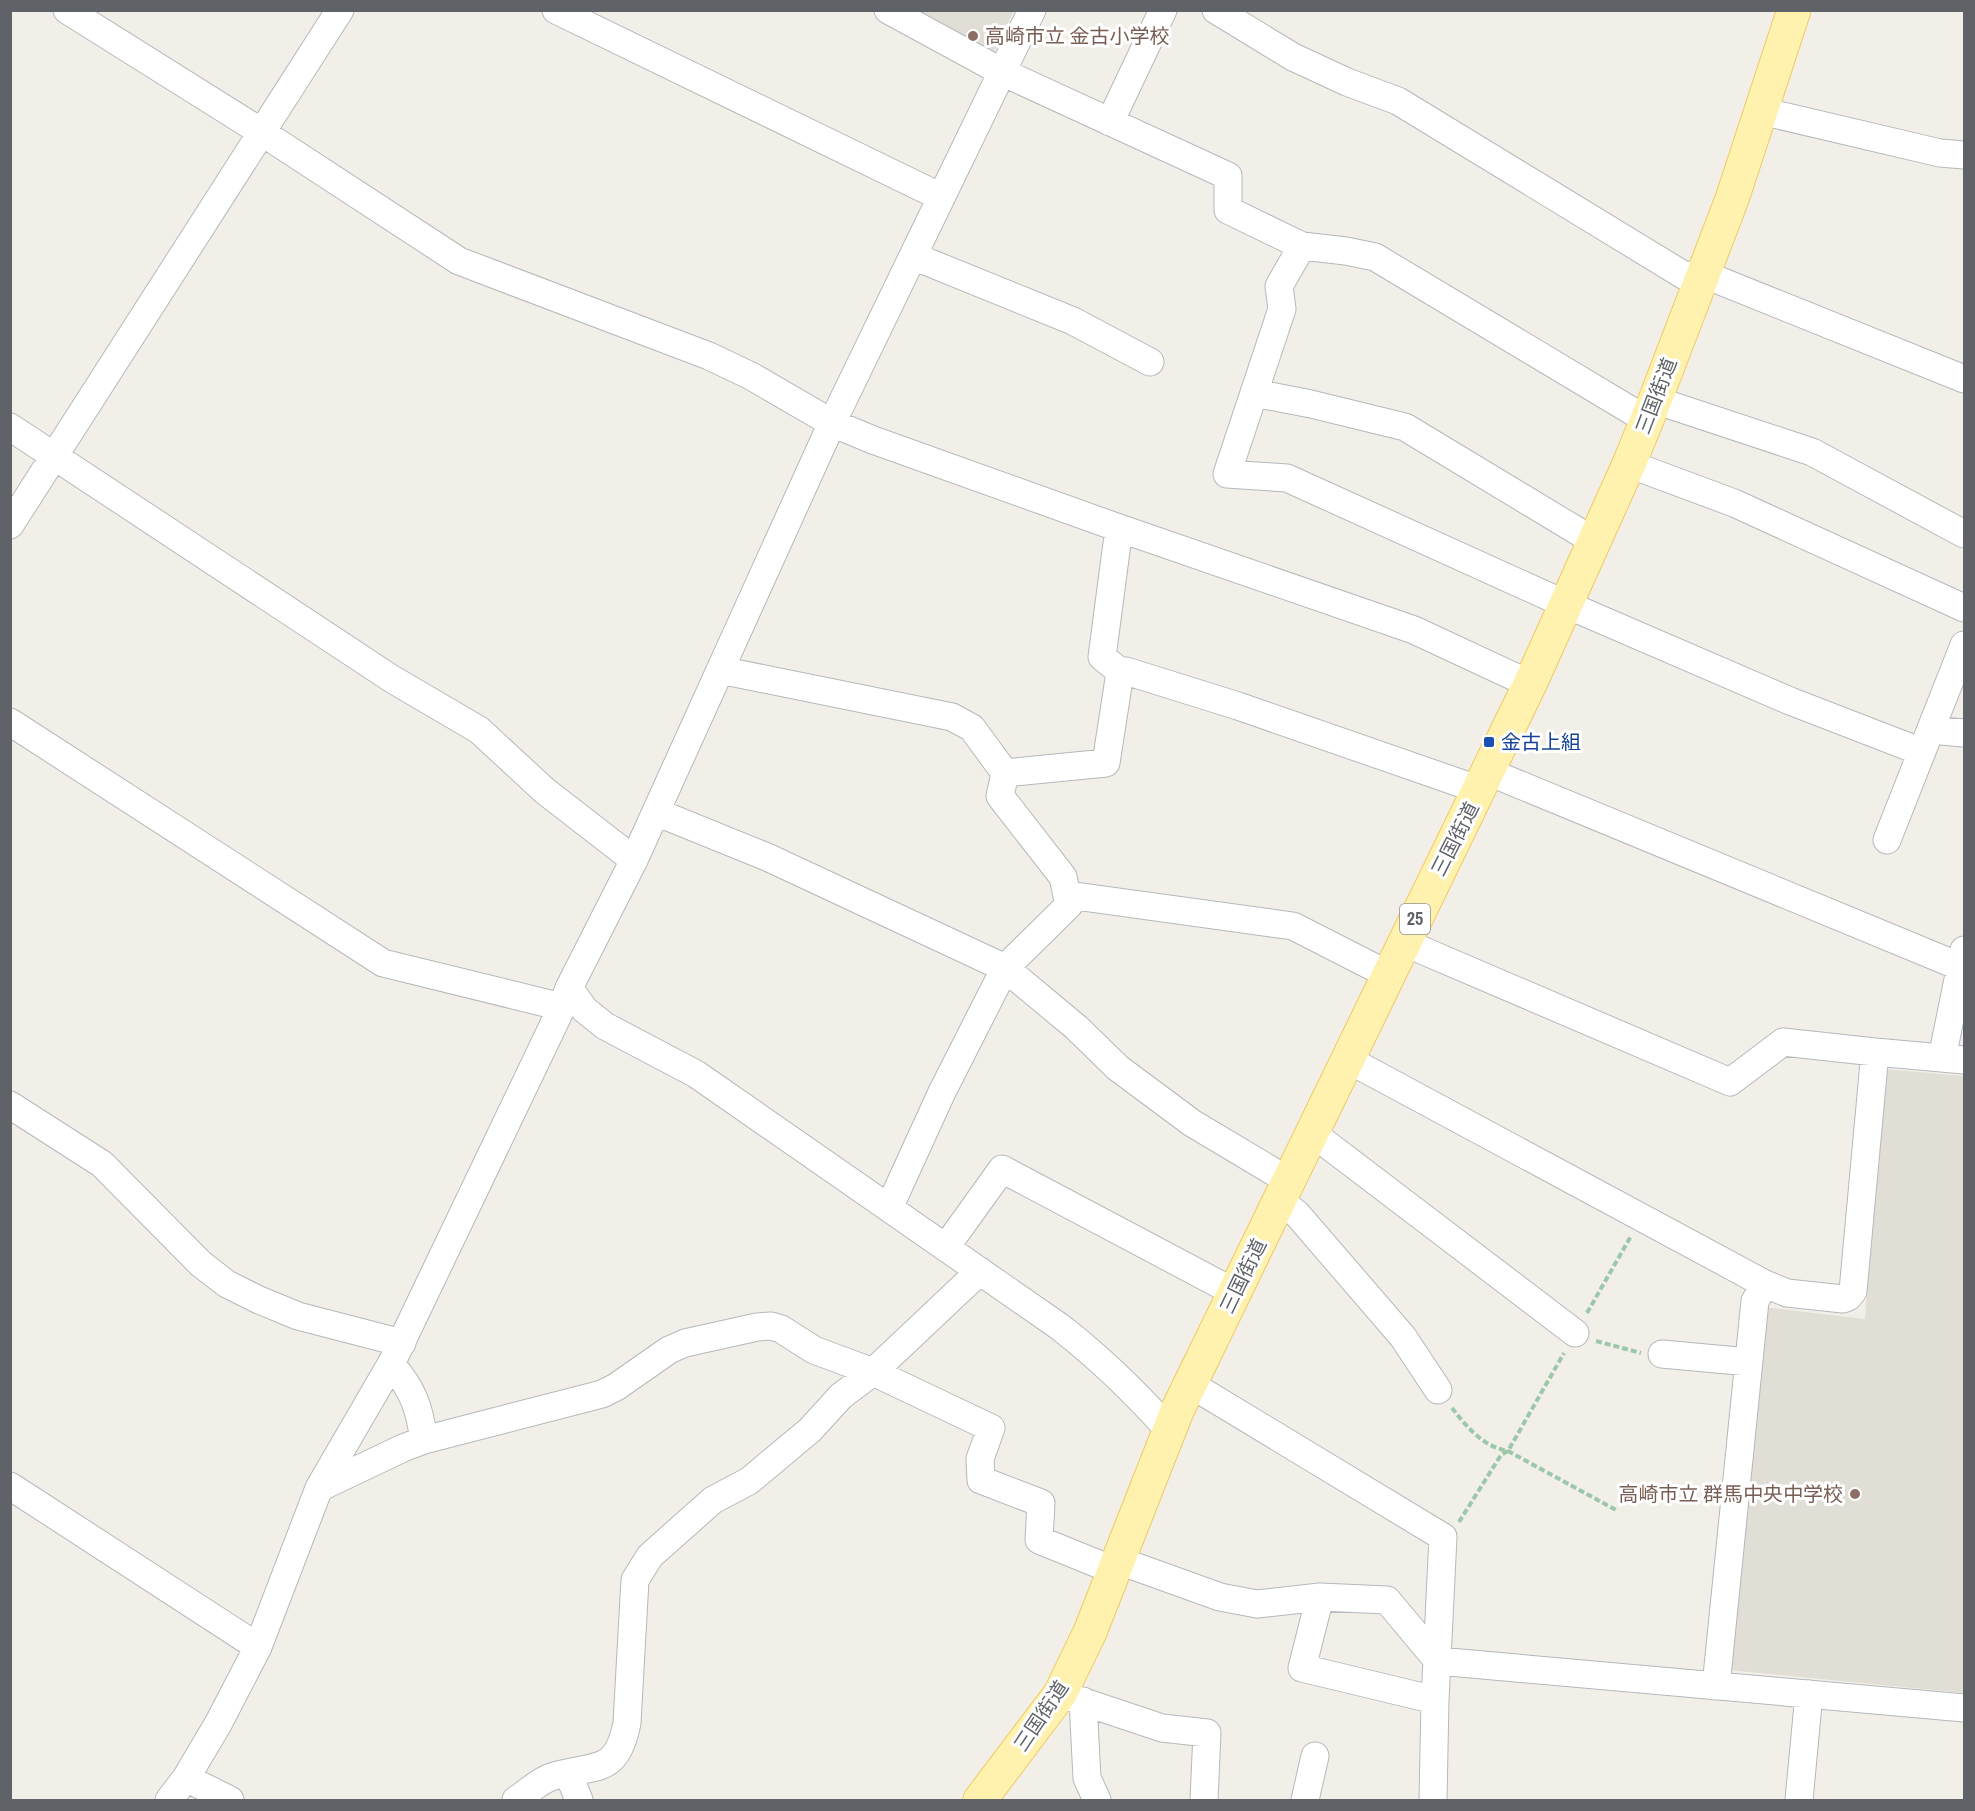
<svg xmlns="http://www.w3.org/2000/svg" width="1975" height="1811" font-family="'Archivo Narrow','Noto Sans JP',sans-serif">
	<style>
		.education { fill: #e1ded6 }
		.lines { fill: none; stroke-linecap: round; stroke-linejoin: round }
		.minor-casing { stroke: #b5b8bc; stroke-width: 29 }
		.major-casing { stroke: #f2c960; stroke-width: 35 }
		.path { stroke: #9cc7a9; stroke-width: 4; stroke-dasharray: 6 3; stroke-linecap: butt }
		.minor { stroke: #fff; stroke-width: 27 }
		.major { stroke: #fff2af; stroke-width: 33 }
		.education-dot { fill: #8d6e63; stroke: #fff; stroke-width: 2 }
		.transit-dot { fill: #1a4fb4; stroke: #fff; stroke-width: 2 }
		.labels { text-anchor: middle; stroke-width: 6; stroke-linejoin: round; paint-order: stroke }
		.shield { fill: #fff; stroke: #8f9295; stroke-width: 1.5 }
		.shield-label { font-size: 18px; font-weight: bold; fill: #5f6368 }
		.education-label { font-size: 20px; fill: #785e54; stroke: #fff; text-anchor: start }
		.street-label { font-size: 20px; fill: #5f6368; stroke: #fff }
		.transit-label { font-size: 20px; fill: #164399; stroke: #fff; text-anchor: start }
	</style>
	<rect width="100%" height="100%" fill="#f1efe8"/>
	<!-- education -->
	<path class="education" d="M898,11h116l-25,50z
		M1884,1069l80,7v617l-236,-23 34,-363 103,12z"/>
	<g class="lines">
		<!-- minor casing -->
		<g class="minor-casing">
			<path id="minor" d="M67,10l196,123 196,128 250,95 42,20 81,47 41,17 246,88 295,102 116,54
				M556,10l385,187
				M888,10l114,62 226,104v34l74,36 44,5 29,6 272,163
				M1216,10l77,47 54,25 51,19 287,175 18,-2 261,105
				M1761,111l179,42 24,2
				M1110,122l53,-112
				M1302,246l-23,40 3,23 -55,165 60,4 278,126 225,97 132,51
				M913,256l160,65 77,41
				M1254,393l57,11 94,23 189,114
				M1655,400l157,52 152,82
				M10,427l382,252 87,51 66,61 89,69
				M1629,464l105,39 230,105
				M10,525l330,-515
				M1119,528l-17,129 20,16
				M720,670l232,47 20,11 33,45 -5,23 63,81 6,28 -64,63 -63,124 -53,116
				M10,722l373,241 179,44
				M1931,730l33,3
				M1489,772l472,195
				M1005,773l101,-10 13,-84 3,-6 4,-2 112,35 242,84
				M656,812l111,45 238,111 72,60 41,40 74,55 97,58
				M1887,840l77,-195
				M1068,895l225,31 96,49
				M1403,942l327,140 53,-40 92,10
				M569,988l16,22 20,16 91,48 364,253c41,32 74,64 108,102
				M1942,1058l22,-108
				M1347,1059l418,225 22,9 56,6 5,-2 5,-6 22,-239 89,8
				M10,1105l92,59 99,100 26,20 32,16 39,16 104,27
				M1312,1135l12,7 251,191
				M1280,1201l17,13 106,123 35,53
				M946,1247l56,-78 232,123
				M1662,1354l87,8
				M391,1364c23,27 28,43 33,76
				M1190,1384l253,153 -8,163 -2,100
				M10,1486l248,161
				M319,1488l84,-40 21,-8 178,-46 14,-7 53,-37 16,-7 72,-16 14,-1 10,3 33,21 59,22 118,56 -11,31 1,21 60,23 -2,37 74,30
				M1117,1560l103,37 37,7 63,-7 67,3 51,61 526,47
				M1320,1597l-18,71 133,32
				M1716,1686l39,-385 10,-17
				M1060,1694l102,34 45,5 -3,67
				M1083,1701l4,77 10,22
				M568,1773l11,27
				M186,1778l44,22
				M169,1800l17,-22 32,-54 40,-77 61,-159 72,-124 171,-357 7,-19 65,-128 198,-437 200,-413
				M516,1800c11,-7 23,-19 35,-23 43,-14 65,1 76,-54l8,-143 15,-24 63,-56 36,-19 61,-51 31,-34 32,-24 107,-101
				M1305,1800l10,-44
				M1799,1800l10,-106"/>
		</g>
		<!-- major casing -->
		<g class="major-casing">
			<path id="major" d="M980,1800l80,-106 30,-62 87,-221 353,-727 99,-220 26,-64 77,-201 62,-189"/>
		</g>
		<!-- path -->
		<path class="path" d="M1587,1313l44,-77
			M1596,1341l45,12
			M1452,1408c14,18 31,39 56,43l108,59
			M1459,1522l42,-67 7,-4 56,-98"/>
		<!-- minor -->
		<use href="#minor" class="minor"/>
		<!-- major -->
		<use href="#major" class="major"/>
	</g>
	<!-- markers -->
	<g class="education-dot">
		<circle cx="973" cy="36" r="6"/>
		<circle cx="1855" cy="1494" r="6"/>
	</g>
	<rect class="transit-dot" x="1483" y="736" width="12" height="12" rx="3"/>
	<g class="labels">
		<!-- shield labels -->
		<rect class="shield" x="1400" y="904" width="30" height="30" rx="4.5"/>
		<g class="shield-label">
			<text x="1415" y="925">25</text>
		</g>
		<!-- education labels -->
		<g class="education-label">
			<text x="985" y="43">高崎市立 金古小学校</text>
			<text x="1843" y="1501" text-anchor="end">高崎市立 群馬中央中学校</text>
		</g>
		<!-- street labels -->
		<g class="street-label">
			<text transform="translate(1656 396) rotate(-69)" y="7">三国街道</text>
			<text transform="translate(1455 839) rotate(-63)" y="7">三国街道</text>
			<text transform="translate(1243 1276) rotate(-64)" y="7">三国街道</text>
			<text transform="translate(1041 1716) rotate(-56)" y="7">三国街道</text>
		</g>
		<!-- transit labels -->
		<g class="transit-label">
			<text x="1501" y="749">金古上組</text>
		</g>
	</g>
	<!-- border -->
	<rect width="1975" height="1811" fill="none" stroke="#5f6368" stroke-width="24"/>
</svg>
